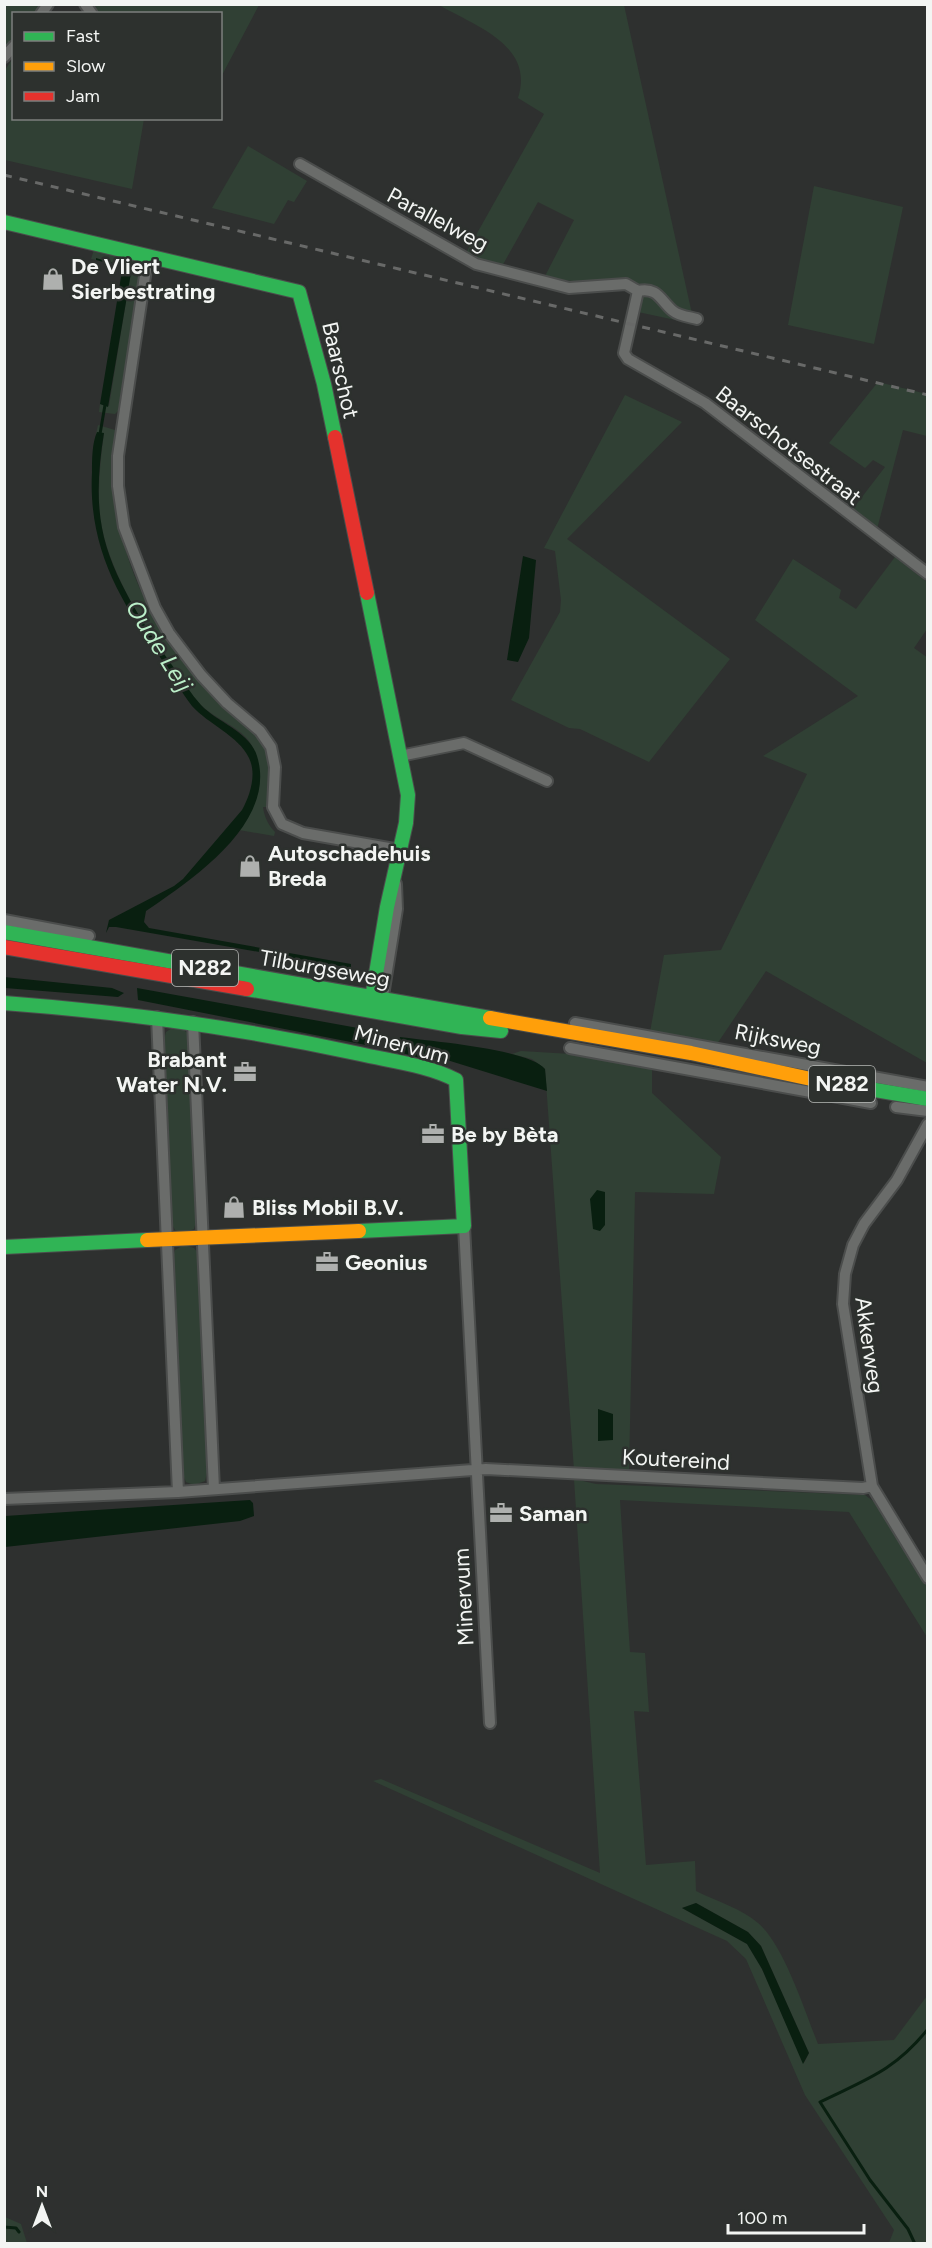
<svg xmlns="http://www.w3.org/2000/svg" width="932" height="2248" font-family="Figtree,sans-serif">
	<style>
		.green { fill: #304034; fill-rule: evenodd }
		.water { fill: #091f10 }
		.lines { fill: none; stroke-linecap: round; stroke-linejoin: round }
		.stream { stroke: #091f10; stroke-width: 3 }
		.street-casing { stroke: #4b4d4c; stroke-width: 14 }
		.fast-casing { stroke: #4b4d4c; stroke-width: 16 }
		.slow-casing { stroke: #4b4d4c; stroke-width: 16 }
		.jam-casing { stroke: #4b4d4c; stroke-width: 16 }
		.street { stroke: #6a6c6a; stroke-width: 10 }
		.fast { stroke: #30b455; stroke-width: 14 }
		.slow { stroke: #ff9f0a; stroke-width: 14 }
		.jam { stroke: #e5322d; stroke-width: 14 }
		.rail { stroke: #686968; stroke-width: 3; stroke-dasharray: 8 8; stroke-linecap: butt }
		.labels { text-anchor: middle; stroke-width: 5; stroke-linejoin: round; paint-order: stroke }
		.shield { fill: #2d312e; stroke: #b8bab8; stroke-width: 1.5 }
		.shield-label { font-size: 21px; font-weight: bold; fill: #f3f5f3 }
		.street-label { font-size: 22px; fill: #f3f5f3; stroke: #2d312e }
		.poi-label { font-size: 22px; font-weight: bold; fill: #f3f5f3; stroke: #2d312e; text-anchor: start }
		.water-label { font-size: 24px; font-style: italic; fill: #bbefc9; stroke: #2d312e }
	</style>
	<rect width="100%" height="100%" fill="#2e302f"/>
	<!-- green -->
	<path class="green" d="M5,5h37l-8,8 -20,1 -1,24 -8,10z
		M88,5h171l-38,72 -1,-63 -124,-1z
		M439,5h185l68,309 -14,-4 -24,-24h-16l-13,-6 -43,2 -38,-4 30,-58 -36,-18 -37,66 -35,-15 78,-139 -26,-16c17,-53 -43,-72 -79,-93z
		M13,58l1,60 130,1 -12,70 -127,-29v-90z
		M248,146l59,35 -13,21 -6,-2 -14,24 -62,-16z
		M814,186l89,21 -29,137 -86,-19z
		M94,250l40,9 6,13 -22,139 -3,3 -16,-2 1,-8 9,2 22,-135 -9,-6 -31,-6z
		M643,295l13,5 38,24 -56,-12z
		M878,382l49,12v42l-24,-6 -26,99 -25,-19 33,-43 -12,-7 -8,8 -36,-25z
		M625,395l57,27 -115,117 163,120 -81,103 -69,-33 -11,-1 -58,-28 49,-88 1,-12 -6,-49 -11,-3z
		M98,425l17,5c-11,95 25,186 89,256 17,18 51,42 61,62 9,16 4,41 3,59h-5c1,9 5,18 12,25l-1,4 -35,-6c20,-23 28,-63 10,-89 -11,-15 -38,-24 -51,-39 -34,-41 -86,-121 -96,-174 -6,-30 -2,-64 2,-95l-8,1z
		M895,557l32,25v47l-13,19 14,10 -1,405 -161,-92 -49,73 -67,-12 14,-77 57,-5 86,-176 -44,-18 95,-60 -103,-76 38,-61 48,31 -2,8 17,11z
		M175,1026l9,4 5,5 9,179 -4,15 -11,4 -8,-3 -5,-10 -7,-177 3,-11z
		M521,1051l50,3 81,14v25l69,64 -7,37 -79,-2 -6,278 -35,-2 -20,2 -29,-401 -13,-10 -20,-5z
		M184,1245l10,3 4,5 11,212 -4,16 -11,4 -8,-3 -5,-11 -9,-209 3,-12z
		M574,1479l22,5 269,11 12,9 50,80v53l-78,-125 -229,-12 10,152 15,1 4,59 -15,-1 12,154 49,-4 1,30c20,10 46,18 62,32 26,22 47,89 60,121l76,-4 33,-44v247h-38l5,-13 -89,-135 -59,-136 -19,-18 -354,-160 8,-2 219,94zM696,1903l52,29 13,14 48,107 -5,10 -42,-94 -15,-25 -65,-36z
		M5,2217l16,7 6,19h-22z"/>
	<!-- water -->
	<path class="water" d="M96,258l34,10 1,5 -23,134 -8,-3 22,-133 -4,-5 -22,-6z
		M97,432l7,1c-5,31 -8,64 -2,95 9,49 44,100 72,140 9,13 17,26 27,37 17,18 48,26 56,51 21,67 -66,124 -111,155l-2,11 5,6 202,36v4l-235,-41h-7l-3,6 3,-13 65,-34 9,-7 59,-69c8,-14 15,-36 7,-52 -10,-22 -41,-34 -57,-52 -11,-14 -20,-31 -30,-46 -42,-59 -74,-112 -70,-188 0,-12 0,-29 5,-40z
		M523,556l13,4 -7,78 -11,24 -11,-2z
		M4,977l108,11 12,5 -6,4 -113,-9z
		M137,988l243,44 2,6 -6,9 -238,-47z
		M400,1037c28,4 130,12 145,32l2,22 -100,-31 -23,-1 -29,-8z
		M597,1190l8,2v33l-5,6 -7,-2 -3,-30z
		M598,1409l15,5v26l-15,1z
		M250,1500l3,3 1,13 -14,5 -235,26v-31z
		M696,1903l52,29 13,14 48,107 -6,11 -41,-95 -15,-25 -65,-36z"/>
	<g class="lines">
		<!-- stream -->
		<path class="stream" d="M100,434l5,-29
			M4,2227l12,1 3,4
			M915,2244l-7,-15 -38,-49 -50,-78c47,-23 74,-31 108,-73"/>
		<!-- street casing -->
		<g class="street-casing">
			<path id="street" d="M85,4l7,10
				M41,14l7,-10
				M4,57l10,-11
				M300,164l176,100 93,24 57,-4 12,7c20,-4 22,9 35,20 6,5 17,6 24,8
				M148,256l-30,200v30l6,41 31,81 14,25 32,42 26,28 33,28 11,16 4,20 -2,40 9,17 21,9 97,17
				M638,291l-14,62 4,6 77,44 223,171
				M400,756l64,-13 83,38
				M4,920l85,16
				M382,1002l15,-93 -1,-25
				M157,1017l21,475
				M193,1022l21,467
				M575,1023l353,64
				M570,1048l301,55
				M896,1107l32,4
				M928,1124l-31,56 -33,44 -11,21 -8,29 -2,30 29,182 56,92
				M464,1226l26,497
				M4,1499l174,-7 308,-23 377,19 9,-2"/>
		</g>
		<!-- fast casing -->
		<g class="fast-casing">
			<path id="fast" d="M4,222l295,70 25,92 11,53
				M367,593l41,202 -2,28 -19,84 -15,91 2,11
				M4,932l486,86
				M247,989l215,38 39,4
				M4,1003c120,9 238,25 356,51 30,7 68,11 96,26l8,146 -105,5
				M811,1079l117,20
				M4,1247l143,-7"/>
		</g>
		<!-- slow casing -->
		<g class="slow-casing">
			<path id="slow" d="M490,1018l201,35 120,26
				M147,1240l212,-9"/>
		</g>
		<!-- jam casing -->
		<g class="jam-casing">
			<path id="jam" d="M335,437l32,156
				M4,947l243,42"/>
		</g>
		<!-- street -->
		<use href="#street" class="street"/>
		<!-- fast -->
		<use href="#fast" class="fast"/>
		<!-- slow -->
		<use href="#slow" class="slow"/>
		<!-- jam -->
		<use href="#jam" class="jam"/>
		<!-- rail -->
		<path class="rail" d="M4,175l924,220"/>
	</g>
	<!-- icons -->
	<defs>
		<g id="shop-bare" transform="scale(1.8)"><path d="M-5-2.5h2.3a2.7 3.5 0 0 1 5.4 0H5L5.5 6h-11ZM-1.5-2.5h3a1.5 2.3 0 0 0-3 0Z" fill="#aeb0ae" stroke="#2d312e" stroke-width="2.5" paint-order="stroke"/></g>
		<g id="office-bare" transform="scale(1.8)"><path d="M-6-3h4V-5.5h4V-3h4V5H-6ZM-1-4.5V-3h2v-1.5ZM-6 0V1H6V0Z" fill="#aeb0ae" stroke="#2d312e" stroke-width="2.5" paint-order="stroke"/></g>
	</defs>
	<g fill-rule="evenodd">
		<use href="#shop-bare" x="53" y="279"/>
		<use href="#shop-bare" x="250" y="866"/>
		<use href="#office-bare" x="245" y="1072"/>
		<use href="#office-bare" x="433" y="1134"/>
		<use href="#shop-bare" x="234" y="1207"/>
		<use href="#office-bare" x="327" y="1262"/>
		<use href="#office-bare" x="501" y="1513"/>
	</g>
	<g class="labels">
		<!-- shield labels -->
		<g class="shield">
			<rect x="172" y="950" width="66" height="36" rx="4.5"/>
			<rect x="809" y="1066" width="66" height="36" rx="4.5"/>
		</g>
		<g class="shield-label">
			<text x="205" y="975">N282</text>
			<text x="842" y="1091">N282</text>
		</g>
		<!-- street labels -->
		<g class="street-label">
			<text transform="translate(438 219) rotate(28)" y="8">Parallelweg</text>
			<text transform="translate(341 370) rotate(77)" y="8">Baarschot</text>
			<text transform="translate(789 445) rotate(38)" y="8">Baarschotsestraat</text>
			<text transform="translate(325 968) rotate(10)" y="8">Tilburgseweg</text>
			<text transform="translate(778 1039) rotate(11)" y="8">Rijksweg</text>
			<text transform="translate(402 1044) rotate(15)" y="8">Minervum</text>
			<text transform="translate(870 1345) rotate(82)" y="8">Akkerweg</text>
			<text transform="translate(676 1459) rotate(3)" y="8">Koutereind</text>
			<text transform="translate(463 1597) rotate(-93)" y="8">Minervum</text>
		</g>
		<!-- poi labels -->
		<g class="poi-label">
			<text x="71" y="274">De Vliert<tspan x="71" dy="25">Sierbestrating</tspan></text>
			<text x="268" y="861">Autoschadehuis<tspan x="268" dy="25">Breda</tspan></text>
			<text x="227" y="1067" text-anchor="end">Brabant<tspan x="227" dy="25">Water N.V.</tspan></text>
			<text x="451" y="1142">Be by Bèta</text>
			<text x="252" y="1215">Bliss Mobil B.V.</text>
			<text x="345" y="1270">Geonius</text>
			<text x="519" y="1521">Saman</text>
		</g>
		<!-- water labels -->
		<g class="water-label">
			<text transform="translate(159 646) rotate(58)" y="8">Oude Leij</text>
		</g>
	</g>
	<!-- border -->
	<rect width="932" height="2248" fill="none" stroke="#f3f5f3" stroke-width="12"/>
	<!-- legend -->
	<rect x="12" y="12" width="210" height="108" fill="#2d312e" stroke="#7c7f7d" stroke-width="1.5"/>
	<rect x="24" y="32" width="30" height="9" fill="#30b455" stroke="#7c7f7d" stroke-width="1.5"/>
	<text x="66" y="42" font-size="18" fill="#f3f5f3">Fast</text>
	<rect x="24" y="62" width="30" height="9" fill="#ff9f0a" stroke="#7c7f7d" stroke-width="1.5"/>
	<text x="66" y="72" font-size="18" fill="#f3f5f3">Slow</text>
	<rect x="24" y="92" width="30" height="9" fill="#e5322d" stroke="#7c7f7d" stroke-width="1.5"/>
	<text x="66" y="102" font-size="18" fill="#f3f5f3">Jam</text>
	<!-- north arrow -->
	<g transform="translate(42 2206)" stroke="#2d312e" stroke-width="4.5" paint-order="stroke">
	<path d="M0-4.5L10 22L0 15L-10 22Z" fill="#f3f5f3"/>
	<text y="-9" font-size="16" font-weight="bold" text-anchor="middle" fill="#f3f5f3">N</text>
	</g>
	<!-- scale -->
	<path d="M728 2224v9h136v-9" fill="none" stroke="#f3f5f3" stroke-width="3"/>
	<text x="737" y="2224" font-size="18" fill="#f3f5f3" stroke="#2d312e" stroke-width="4.5" paint-order="stroke">100 m</text>
</svg>
